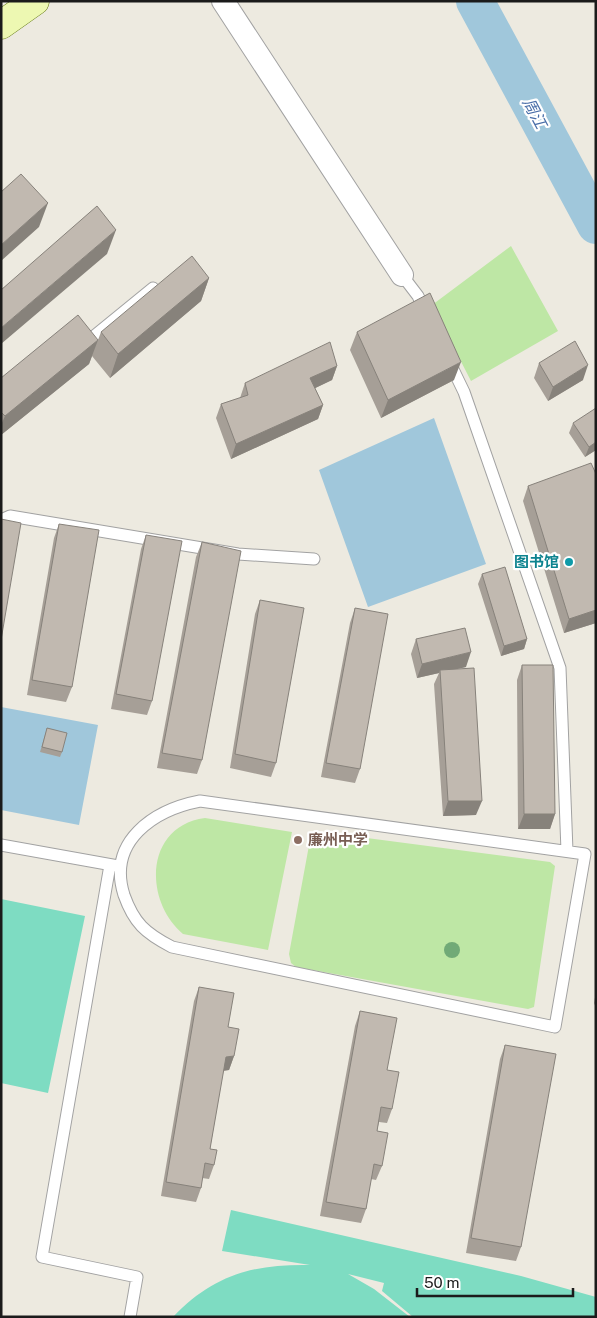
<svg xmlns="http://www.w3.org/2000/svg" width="597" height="1318" font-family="'Public Sans','Noto Sans SC',sans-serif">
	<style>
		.grass { fill: #bee7a5 }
		.pitch { fill: #7edcc2 }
		.water { fill: #a0c7db }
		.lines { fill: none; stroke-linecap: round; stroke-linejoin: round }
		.river { stroke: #a0c7db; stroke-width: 38 }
		.service-casing { stroke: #a2a2a2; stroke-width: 13 }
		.minor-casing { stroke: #a2a2a2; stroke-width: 24 }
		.secondary-casing { stroke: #576e05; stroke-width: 29 }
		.service { stroke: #fff; stroke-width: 11 }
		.minor { stroke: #fff; stroke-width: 22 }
		.secondary { stroke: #edf8b2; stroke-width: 28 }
		.tree { fill: #71aa77 }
		.wall { fill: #a69f97 }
		.shaded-wall { fill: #87827b }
		.building { fill: #c1b9b0; stroke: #87827b }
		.culture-dot { fill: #0f9aa8; stroke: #fff; stroke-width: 2 }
		.education-dot { fill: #8d6e63; stroke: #fff; stroke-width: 2 }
		.labels { text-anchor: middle; stroke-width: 4.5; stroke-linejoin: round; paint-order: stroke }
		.culture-label { font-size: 15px; font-weight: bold; fill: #0d838f; stroke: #fff; text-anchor: end }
		.education-label { font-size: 15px; font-weight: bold; fill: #785e54; stroke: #fff; text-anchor: start }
		.water-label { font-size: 16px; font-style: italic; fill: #496ea8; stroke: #fff }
	</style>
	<rect width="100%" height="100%" fill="#edeae0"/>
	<!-- grass -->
	<path class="grass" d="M511,246l47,85 -87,50 -39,-76z
		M205,818l87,14 -24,118 -85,-16c-40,-34 -38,-108 22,-116z
		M321,832l229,30 5,4 -21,141 -6,2 -232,-42 -5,-4 -2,-9 21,-114 6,-6z"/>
	<!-- pitch -->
	<path class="pitch" d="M1,899l84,17 -37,177 -47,-10z
		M231,1210l290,66 75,21v20h-183l-31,-26 2,-8 -36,-9 26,15 36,28h-237c40,-42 80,-53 137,-52l-88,-14z"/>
	<!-- water -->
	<path class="water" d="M434,418l52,146 -118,43 -49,-137z
		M1,707l97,18 -19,100 -78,-15z"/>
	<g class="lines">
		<!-- river -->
		<path class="river" d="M475,1l121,224"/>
		<!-- service casing -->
		<g class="service-casing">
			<path id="service" d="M402,275l16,21 7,16
				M83,335l5,6 65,-53
				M450,363l14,29 96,276 7,183
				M1,520l9,-4 228,38 76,5
				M200,801l385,53 -30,173 -383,-80c-27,-14 -38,-24 -48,-52 -17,-54 30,-85 76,-94z
				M1,845l117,21
				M110,865l-68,392 95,20 -7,40"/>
		</g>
		<!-- minor casing -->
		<g class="minor-casing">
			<path id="minor" d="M223,1l179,274"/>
		</g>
		<!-- secondary casing -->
		<g class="secondary-casing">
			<path id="secondary" d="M1,25l34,-24"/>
		</g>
		<!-- service -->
		<use href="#service" class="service"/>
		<!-- minor -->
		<use href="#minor" class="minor"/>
		<!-- secondary -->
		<use href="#secondary" class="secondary"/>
	</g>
	<!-- trees -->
	<circle class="tree" cx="452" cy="950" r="8"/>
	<!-- wall -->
	<path class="wall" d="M209,278l-8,23 -91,77 -18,-22 -3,8 -88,71v-57l97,-38 3,-8z
		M357,332l97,48 -73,38 -31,-68z
		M539,363l44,17 -35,21 -14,-23z
		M337,366l-5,14 -17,8 8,17 -5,14 -87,40 -15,-41 5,-14 19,-6 5,-15z
		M573,423l23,27 -11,7 -16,-24z
		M596,474v149l-32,10 -41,-132 5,-15z
		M59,524l13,163 -6,15 -39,-7 27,-157z
		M146,535l6,166 -5,14 -36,-6 30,-160z
		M202,542v218l-5,14 -40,-6 39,-211z
		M482,574l45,65 -3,10 -23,7 -23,-72z
		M260,600l16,163 -5,14 -41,-9 25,-154z
		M355,608l5,161 -5,14 -34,-6 29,-154z
		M416,639l50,28 -10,2 20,146 -33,1 -9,-132 5,-11 -22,5 -6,-24z
		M522,665l33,149 -5,15h-32l-1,-149z
		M47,728l15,24 -2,5 -20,-5z
		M199,987l29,40 6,29 -5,14 -6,1 -13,78 4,16 -5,14 -7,-1 -1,10 -5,14 -35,-6 33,-195z
		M596,992v16l-2,-5z
		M360,1011l27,59 5,39 -5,14 -8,-1 -2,9 5,35 -6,14 -5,-1 -5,30 -5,14 -41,-7 35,-190z
		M505,1045l16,202 -5,14 -50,-8 34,-194z"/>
	<!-- shaded-wall -->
	<path class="shaded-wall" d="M48,203l-9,24 -38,34v-16z
		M116,230l-9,24 -106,90v-16z
		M209,278l-8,23 -91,77 8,-24z
		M98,340l-9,24 -88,71v-10l4,-9z
		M461,362l-7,18 -73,38 7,-18z
		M588,365l-5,15 -35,21 5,-14z
		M337,366l-5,14 -27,13 5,-15z
		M323,405l-5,14 -87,40 5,-15z
		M596,442v8l-11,7 4,-10z
		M596,610v13l-32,10 5,-14z
		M527,639l-3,10 -23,7 3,-10z
		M471,652l-5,15 -26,6v-3l-1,3 -22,5 5,-14z
		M448,801h34l-6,14 -33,1z
		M524,814h31l-5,15h-32z
		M234,1056l-5,14 -9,1 6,-14z"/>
	<!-- building -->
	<path class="building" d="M21,174l27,29 -47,42v-53z
		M97,206l19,24 -115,98v-38z
		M192,256l17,22 -91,76 -17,-22z
		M430,293l31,69 -73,38 -31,-68z
		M78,315l20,25 -93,76 -4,-4v-34z
		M575,341l13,24 -35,22 -14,-24z
		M330,342l7,24 -27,12 13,27 -87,39 -15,-40 27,-9 -3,-12z
		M596,408v34l-7,5 -16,-24z
		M591,463l5,11v136l-27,9 -41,-133z
		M1,519l20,4 -20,117z
		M59,524l40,6 -27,157 -40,-7z
		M146,535l36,6 -30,160 -36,-7z
		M202,542l39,9 -39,209 -40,-7z
		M505,567l22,72 -23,7 -22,-72z
		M260,600l44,8 -28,155 -41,-9z
		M355,608l33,6 -28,155 -34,-6z
		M465,628l6,24 -49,12 -6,-25z
		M522,665h31l2,149h-31z
		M474,668l8,133h-34l-8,-131z
		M47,728l20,5 -5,19 -20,-5z
		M199,987l35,6 -6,34 11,2 -5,27 -8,1 -16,92 7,1 -3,15 -9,-2 -4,25 -35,-6z
		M360,1011l37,7 -10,52 12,2 -7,37 -11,-2 -4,24 11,2 -6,33 -8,-2 -8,45 -40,-7z
		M505,1045l51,9 -35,193 -50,-9z"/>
	<!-- markers -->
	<circle class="culture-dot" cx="569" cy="562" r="5"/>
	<circle class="education-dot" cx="298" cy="840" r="5"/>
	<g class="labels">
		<!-- culture labels -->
		<g class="culture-label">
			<text x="559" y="567">图书馆</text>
		</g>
		<!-- education labels -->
		<g class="education-label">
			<text x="308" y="845">廉州中学</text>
		</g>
		<!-- water labels -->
		<g class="water-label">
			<text transform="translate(535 113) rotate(62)" y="6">周江</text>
		</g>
	</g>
	<!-- border -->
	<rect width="597" height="1318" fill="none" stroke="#1b1b1b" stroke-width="5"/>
	<!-- scale -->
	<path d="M417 1288v8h156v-8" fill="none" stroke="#1b1b1b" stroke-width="2.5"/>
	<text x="424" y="1288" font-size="15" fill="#1b1b1b" stroke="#ffffff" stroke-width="4" paint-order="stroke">50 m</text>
</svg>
